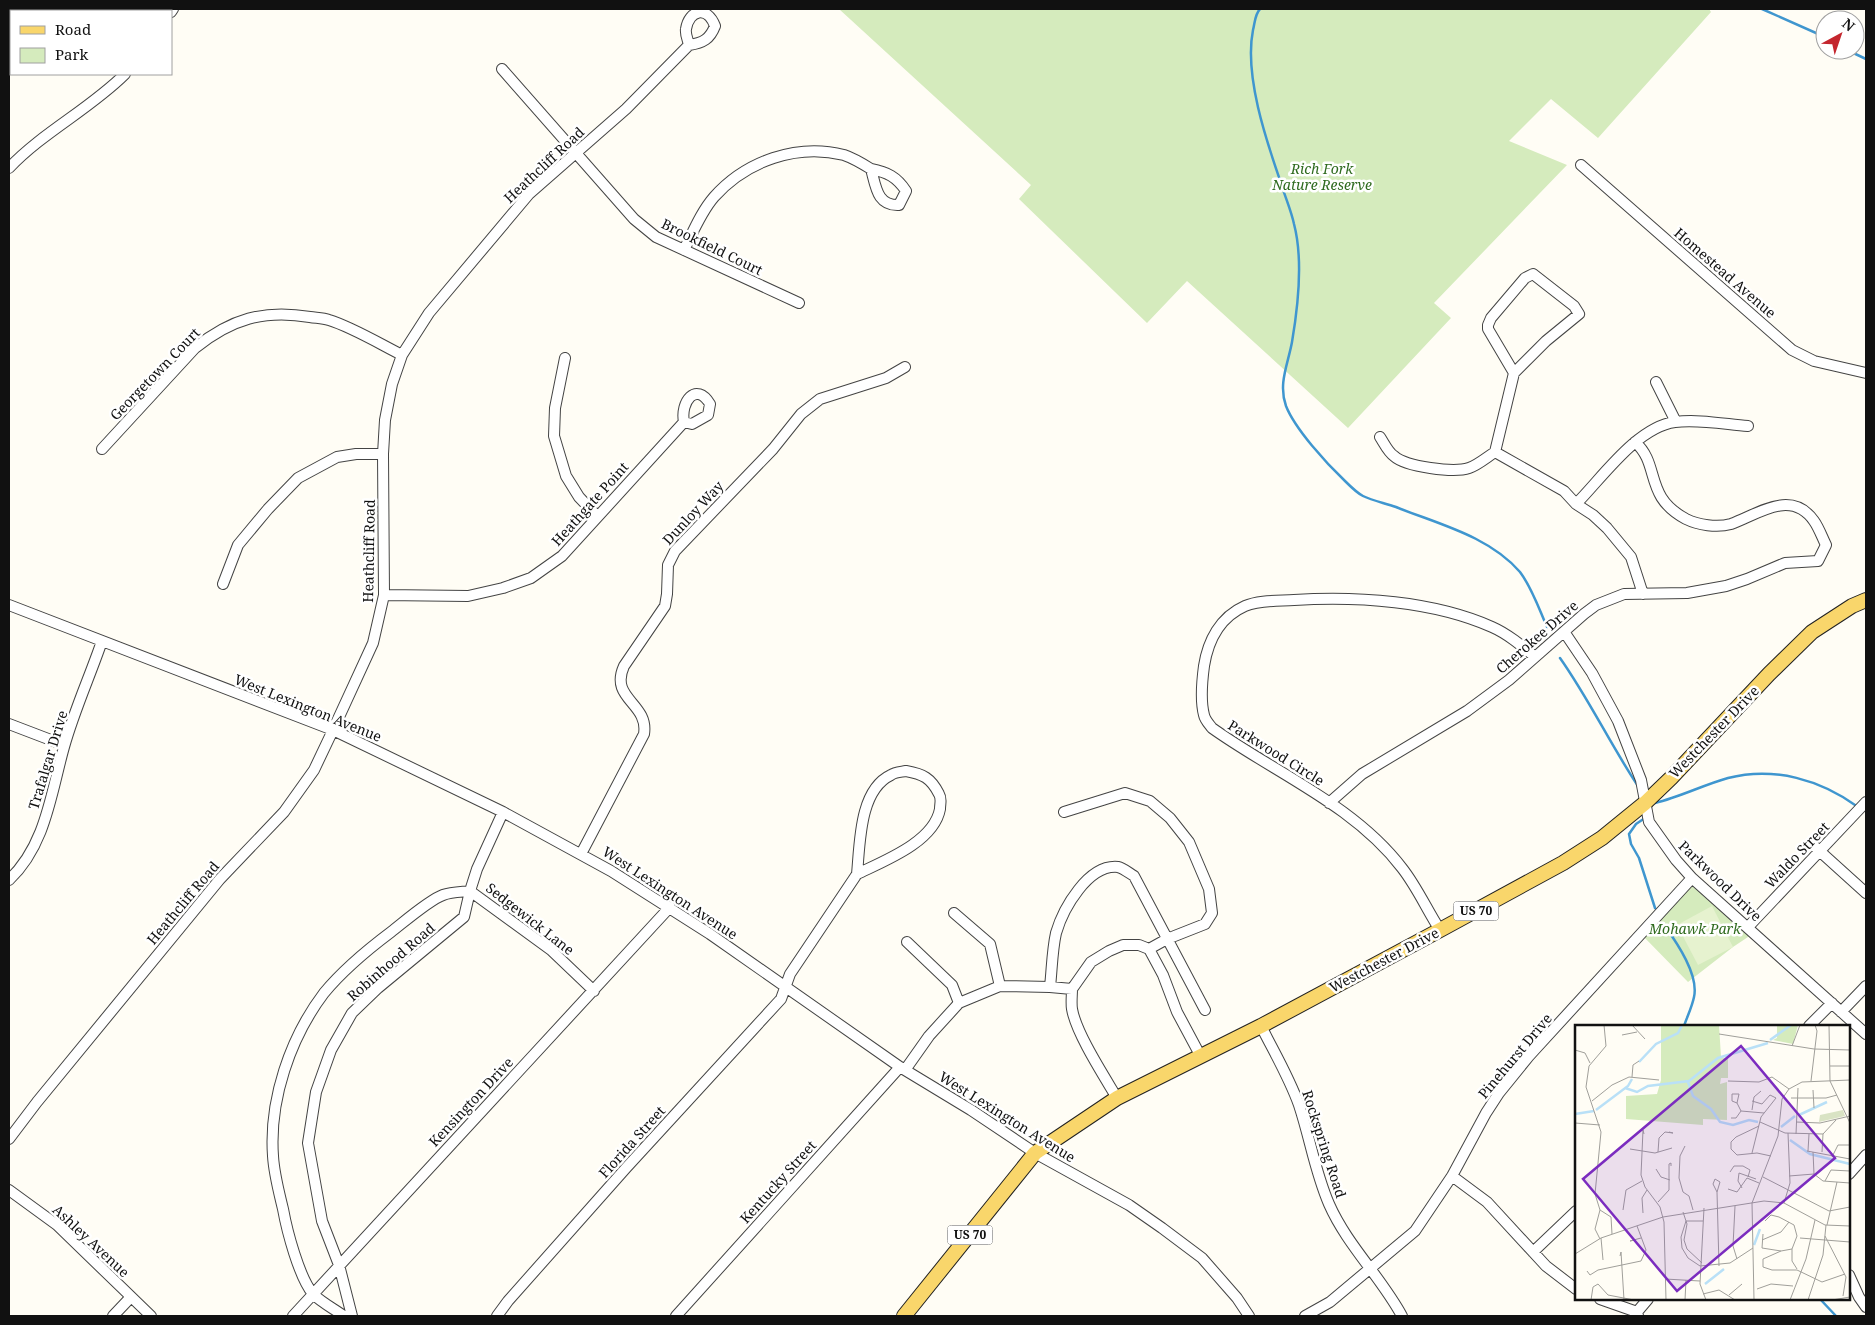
<svg xmlns="http://www.w3.org/2000/svg" width="1875" height="1325" font-family="'Noto Serif',serif">
	<style>
		.green { fill: #d5ebbd }
		.pitch { fill: #e6f2cf }
		.lines { fill: none; stroke-linecap: round; stroke-linejoin: round }
		.stream { stroke: #3f96cf; stroke-width: 2.5 }
		.minor-casing { stroke: #444; stroke-width: 12 }
		.major-casing { stroke: #222; stroke-width: 16 }
		.minor { stroke: #fff; stroke-width: 10 }
		.major { stroke: #f9d66b; stroke-width: 14 }
		.labels { text-anchor: middle; stroke-width: 5; stroke-linejoin: round; paint-order: stroke }
		.shield { fill: #fff; stroke: #585858; stroke-width: 1 }
		.shield-label { font-size: 12px; font-weight: bold; fill: #111 }
		.street-label { font-size: 14px; fill: #111; stroke: #fff }
		.park-label { font-size: 14px; font-style: italic; fill: #2f6b1f; stroke: #fff }
		.inset-river { fill: none; stroke: #b9e0f7; stroke-width: 2.5 }
		.inset-road { fill: none; stroke: #a09f9a; stroke-width: 1 }
		.view { fill: #7b2cbf; fill-opacity: 0.15; stroke: #7b2cbf; stroke-width: 2.5 }
		.inset-edge { fill: none; stroke: #111; stroke-width: 2.5 }
	</style>
	<rect width="100%" height="100%" fill="#fffdf5"/>
	<!-- green -->
	<path class="green" d="M839,9h870l2,3 -113,126 -47,-39 -42,42 58,24 -133,138 17,15 -103,110 -161,-147 -40,42 -128,-124 12,-14z
		M1692,878l62,55 -21,14 -45,35 -47,-48z"/>
	<!-- pitch -->
	<path class="pitch" d="M1712,906l21,41 -35,18 -21,-40z"/>
	<g class="lines">
		<!-- stream -->
		<path class="stream" d="M1260,9c-5,5 -5,13 -7,21 -9,45 13,110 28,153 4,14 10,27 13,41 9,34 4,83 -2,118 -4,22 -14,42 -6,64 9,23 41,58 59,75 5,5 12,12 18,15 10,5 22,7 33,11 42,17 93,29 124,65 12,16 19,37 27,55
			M1762,9l63,28
			M1847,50l19,9
			M1560,658c29,41 50,86 78,128
			M1655,803c25,-6 48,-18 73,-25 46,-12 93,2 130,29
			M1645,818l-9,6 -7,10 2,10 8,14 16,50
			M1665,926c12,17 34,49 29,71 -2,10 -7,20 -10,29
			M1820,1299l16,17"/>
		<!-- minor casing -->
		<g class="minor-casing">
			<path id="minor" d="M171,12l2,-3
				M502,69l132,150 22,18 143,66
				M1581,165l211,185 22,11 52,12
				M9,168c34,-36 81,-59 116,-94
				M684,250c9,-18 17,-38 30,-53 32,-36 83,-54 130,-42 9,3 19,9 27,14 5,18 6,37 28,36l7,-14c-9,-14 -19,-19 -35,-22
				M565,358l-10,50 -1,28 12,40 13,21 18,19
				M1656,382l20,40
				M1380,437c4,6 8,15 14,19 12,11 60,17 75,12 9,-3 18,-11 26,-16l19,-79 32,-32 33,-27 -5,-8 -41,-32 -8,4 -34,40 -3,7v4l26,44
				M102,449l93,-101c36,-29 69,-39 115,-31 6,1 13,1 19,3 23,7 51,24 73,35
				M1495,452l69,39 12,13 17,11 14,13 24,29 12,37
				M1576,504c26,-26 61,-77 99,-82 23,-3 49,2 73,4
				M223,584l15,-39 30,-36 30,-31 39,-21 19,-3h27
				M384,595l84,1 35,-8 28,-10 31,-22 122,-134c-4,-20 12,-41 26,-18l-2,11 -16,9 -8,-2
				M9,605l324,125 170,82 108,59 99,63 190,133 71,43 64,43 94,52 33,23 40,30 35,40 12,18
				M1565,633l27,40 26,48 23,59 8,42 27,38 16,18 174,156
				M9,724l55,21
				M906,771c17,3 25,7 33,23 3,5 1,9 1,15 -6,33 -56,52 -83,65 3,-30 2,-84 34,-99 4,-3 10,-3 15,-4z
				M1329,803l33,-29 105,-63 42,-31 75,-66 12,-9 28,-11 63,-1 39,-7 21,-7 38,-16 33,-2 8,-16c-4,-8 -7,-17 -12,-24 -23,-33 -57,-6 -83,3 -14,4 -33,1 -45,-5 -43,-23 -25,-54 -51,-77
				M1064,812l61,-19 25,8 20,17 19,24 20,47 3,24 -7,11 -38,15 -18,10
				M1814,846l52,47
				M581,854l63,-120c5,-31 -35,-35 -20,-68l41,-60 2,-12 1,-29 7,-14 98,-102 28,-35 19,-15 66,-21 19,-11
				M9,880c37,-35 42,-87 55,-133 10,-36 26,-71 38,-106
				M470,891l81,59 43,41
				M954,913l36,31 10,42 50,1 22,2 19,-27 18,-11 14,-6h16l10,4 14,26 14,37 23,43
				M1748,927l118,-125
				M1440,930c-13,-20 -23,-43 -38,-62 -48,-63 -127,-95 -190,-140 -3,-4 -7,-8 -8,-13 -4,-15 -2,-34 0,-49 4,-25 16,-49 41,-60 14,-6 33,-5 49,-6 63,-4 140,1 198,27 16,7 30,19 43,30
				M907,942l45,43 7,18
				M1050,987c2,-18 2,-36 6,-54 7,-24 32,-69 62,-66 5,1 11,6 16,9l71,134
				M1072,989c0,6 -1,14 0,20 4,24 32,67 45,89
				M1841,1012l25,-26
				M1261,1026c13,26 28,51 38,79 11,33 16,67 30,99 18,41 52,73 73,112
				M1809,1026l23,-23
				M905,1070l24,-34 30,-33 41,-17
				M9,1139l28,-37 183,-223 64,-67 30,-42 19,-40 40,-87 11,-48 -1,-141 2,-34 7,-36 10,-29 27,-42 100,-119 97,-85 63,-64c14,-2 21,-6 26,-19 -8,-21 -26,-16 -29,3 -1,5 2,11 3,16
				M1849,1174l17,-19
				M1452,1176l35,26 59,64 30,23
				M9,1190l48,35 94,91
				M1533,1252l43,-41
				M1849,1275l10,22 7,10
				M1600,1299l37,13 1,4
				M1637,1312l11,-13
				M113,1316l18,-19
				M293,1316l377,-409
				M344,1316c-10,-7 -23,-14 -31,-22 -14,-17 -26,-63 -30,-85 -4,-17 -9,-35 -10,-53 -4,-56 17,-118 51,-163 19,-23 43,-43 67,-61 13,-10 38,-32 52,-37 8,-3 18,-3 27,-4
				M352,1316l-13,-51 -17,-44 -14,-78 8,-51 15,-42 21,-37 26,-25 86,-71 6,-26 7,-22 26,-57
				M497,1316l11,-15 118,-133 155,-169 9,-25 67,-100
				M676,1316l224,-249
				M1305,1316l25,-14 85,-71 37,-55 34,-63 13,-20 30,-37 163,-178"/>
		</g>
		<!-- major casing -->
		<g class="major-casing">
			<path id="major" d="M904,1316l131,-163 82,-55 144,-72 179,-96 123,-67 39,-25 43,-35 26,-25 98,-104 43,-42 40,-26 14,-6"/>
		</g>
		<!-- minor -->
		<use href="#minor" class="minor"/>
		<!-- major -->
		<use href="#major" class="major"/>
	</g>
	<g class="labels">
		<!-- shield labels -->
		<g class="shield">
			<rect x="1453.5" y="901.5" width="45" height="19" rx="4"/>
			<rect x="947.5" y="1225.5" width="45" height="19" rx="4"/>
		</g>
		<g class="shield-label">
			<text x="1476" y="915">US 70</text>
			<text x="970" y="1239">US 70</text>
		</g>
		<!-- street labels -->
		<g class="street-label">
			<text transform="translate(544 165) rotate(-43)" y="5">Heathcliff Road</text>
			<text transform="translate(712 247) rotate(26)" y="5">Brookfield Court</text>
			<text transform="translate(1725 273) rotate(41)" y="5">Homestead Avenue</text>
			<text transform="translate(155 374) rotate(-46)" y="5">Georgetown Court</text>
			<text transform="translate(590 504) rotate(-48)" y="5">Heathgate Point</text>
			<text transform="translate(693 513) rotate(-47)" y="5">Dunloy Way</text>
			<text transform="translate(369 551) rotate(-89)" y="5">Heathcliff Road</text>
			<text transform="translate(1537 637) rotate(-41)" y="5">Cherokee Drive</text>
			<text transform="translate(308 708) rotate(22)" y="5">West Lexington Avenue</text>
			<text transform="translate(1714 732) rotate(-46)" y="5">Westchester Drive</text>
			<text transform="translate(1276 753) rotate(32)" y="5">Parkwood Circle</text>
			<text transform="translate(48 760) rotate(-73)" y="5">Trafalgar Drive</text>
			<text transform="translate(1797 855) rotate(-46)" y="5">Waldo Street</text>
			<text transform="translate(1720 881) rotate(44)" y="5">Parkwood Drive</text>
			<text transform="translate(670 893) rotate(33)" y="5">West Lexington Avenue</text>
			<text transform="translate(183 903) rotate(-50)" y="5">Heathcliff Road</text>
			<text transform="translate(530 919) rotate(38)" y="5">Sedgewick Lane</text>
			<text transform="translate(1384 960) rotate(-28)" y="5">Westchester Drive</text>
			<text transform="translate(391 962) rotate(-41)" y="5">Robinhood Road</text>
			<text transform="translate(1515 1056) rotate(-50)" y="5">Pinehurst Drive</text>
			<text transform="translate(471 1102) rotate(-47)" y="5">Kensington Drive</text>
			<text transform="translate(1007 1117) rotate(32)" y="5">West Lexington Avenue</text>
			<text transform="translate(632 1142) rotate(-48)" y="5">Florida Street</text>
			<text transform="translate(1324 1144) rotate(72)" y="5">Rockspring Road</text>
			<text transform="translate(778 1182) rotate(-48)" y="5">Kentucky Street</text>
			<text transform="translate(91 1241) rotate(43)" y="5">Ashley Avenue</text>
		</g>
		<!-- park labels -->
		<g class="park-label">
			<text x="1322" y="174">Rich Fork<tspan x="1322" dy="16">Nature Reserve</tspan></text>
			<text x="1695" y="934">Mohawk Park</text>
		</g>
	</g>
	<!-- overview -->
	<g transform="translate(1575 1025)">
		<rect width="275" height="275" fill="#fffdf5"/>
		<path d="M86,0h58l2,32 7,2v19h-7l-1,6 7,-2v38l-24,-1v6l-77,-6v-23l31,-2 4,-14zM202,0h21l-5,19 -20,-4 4,-2z" fill="#d5ebbd"/>
		<path d="M268,85l2,6 -26,6 1,-7z" fill="#d9e3c4"/>
		<path class="inset-river" d="M195,15l21,-15M64,37l17,-18 22,-11 4,-8M113,57l5,14 18,13 9,13 13,3 16,-5 9,2M50,63l12,4 11,-6 41,-5 29,-23 50,-15M21,85l32,-24 4,-7M0,89l19,-3M224,90l28,-13M206,102l14,-11M215,115l20,14 40,10M179,220l6,-16M130,259l19,-15"/>
		<path class="inset-road" d="M57,0l13,14M254,0l1,56 20,42M144,9l95,15 36,1M47,10l15,-3M217,21l8,-21M0,25l10,3 5,10M255,41h20M57,52l1,-12 6,-4M153,56l31,1 13,-5 17,12M236,56l6,-50 -2,-6M238,65l1,18M216,73h35l11,-3M17,76l20,-16 17,-8 30,3M177,85l2,-13 7,-6M166,86l23,2M156,93h5l5,-7 -4,-8 2,-9h-7v7l5,2M185,97l25,11 38,1 13,-14M221,97l24,1 30,-7M0,98l25,2M184,101l-23,11 -5,5v7l6,6 20,-2 14,3M69,109l-1,-4 -2,45 4,12 15,20 4,15 2,78M221,109l2,-46M110,121l-5,10 -1,22 4,14 6,4 4,14M55,124l25,4 17,-5M232,126l43,8M233,126l1,-17M83,127l1,-14 6,-6 8,1 -4,-1M238,127l1,22M247,127l1,-18M177,128l9,-36 15,-19 -6,-3 -8,9 -10,-3M257,132l6,-12h12M81,144l5,8 9,3M155,147l4,-6h9l7,4 -2,7M214,151l25,-2 9,7 27,2M188,152l66,34 21,-4M140,154l5,3 -3,10 -4,-8zM250,156l6,-11 19,1M167,163l-4,-7 1,-8 17,6M153,164l9,3 10,-14 12,5M142,167l2,74M83,177l11,-12v-26l2,-1v3M209,178l6,-20 -2,-50M160,181l-2,40 4,13M129,183l-4,76 6,16M25,185l11,7 1,17M48,185l3,-20 16,-9M108,187l4,12 -3,16 3,9 15,14M68,188l-1,-15 5,-8M111,196l-5,16 1,11 6,10 12,8 30,-3 23,-15M111,196h17M252,200l10,-43M188,209l-1,14 19,3 11,-2 5,-13 -3,-11 -15,-8 -8,-2 -6,6M250,211l21,41 -3,19M26,213l2,22M225,213l50,4M25,214l-5,-10 5,-19 -5,-16 6,-62 -15,-45 3,-21 17,-20 -2,-21M60,215l-5,1 11,-3M187,215l19,-8 8,-10M217,224v12l5,8M206,226l-18,8v8l9,3h25l25,12 23,-8M0,229l26,-16 62,-21 101,-16 20,2 41,22 25,1M45,231l1,-4 3,48M12,246l3,4 8,-5 43,-9 5,-11 -9,-24M90,254l35,2M182,264l14,-5 22,2M128,269l16,-4 16,10M154,270l13,-11M16,275l2,-13 5,-3 10,11 26,5M110,275l1,-20M179,275l-2,-97 26,-67 4,-37 7,-10 13,-7 48,-2M215,275l16,-41 9,-39M233,275l15,-45 3,-30M257,275l18,-3"/>
		<path class="view" d="M166,21l94,112 -158,133 -94,-112z"/>
		<rect width="275" height="275" class="inset-edge"/>
	</g>
	<!-- border -->
	<rect width="1875" height="1325" fill="none" stroke="#111111" stroke-width="20"/>
	<!-- legend -->
	<rect x="10" y="10" width="162" height="65" fill="#ffffff" stroke="#a0a0a0"/>
	<rect x="20" y="26" width="25" height="8" fill="#f9d66b" stroke="#a0a0a0"/>
	<text x="55" y="35" font-size="15" fill="#111111">Road</text>
	<rect x="20" y="48" width="25" height="15" fill="#d5ebbd" stroke="#a0a0a0"/>
	<text x="55" y="60" font-size="15" fill="#111111">Park</text>
	<!-- north arrow -->
	<g transform="translate(1840 35) rotate(40)"><circle r="24" fill="#ffffff" stroke="#a0a0a0"/>
	<path d="M0-4L9 19L0 12L-9 19Z" fill="#c4262e"/>
	<text y="-8" font-size="14" font-weight="bold" text-anchor="middle" fill="#111111">N</text>
	</g>
</svg>
